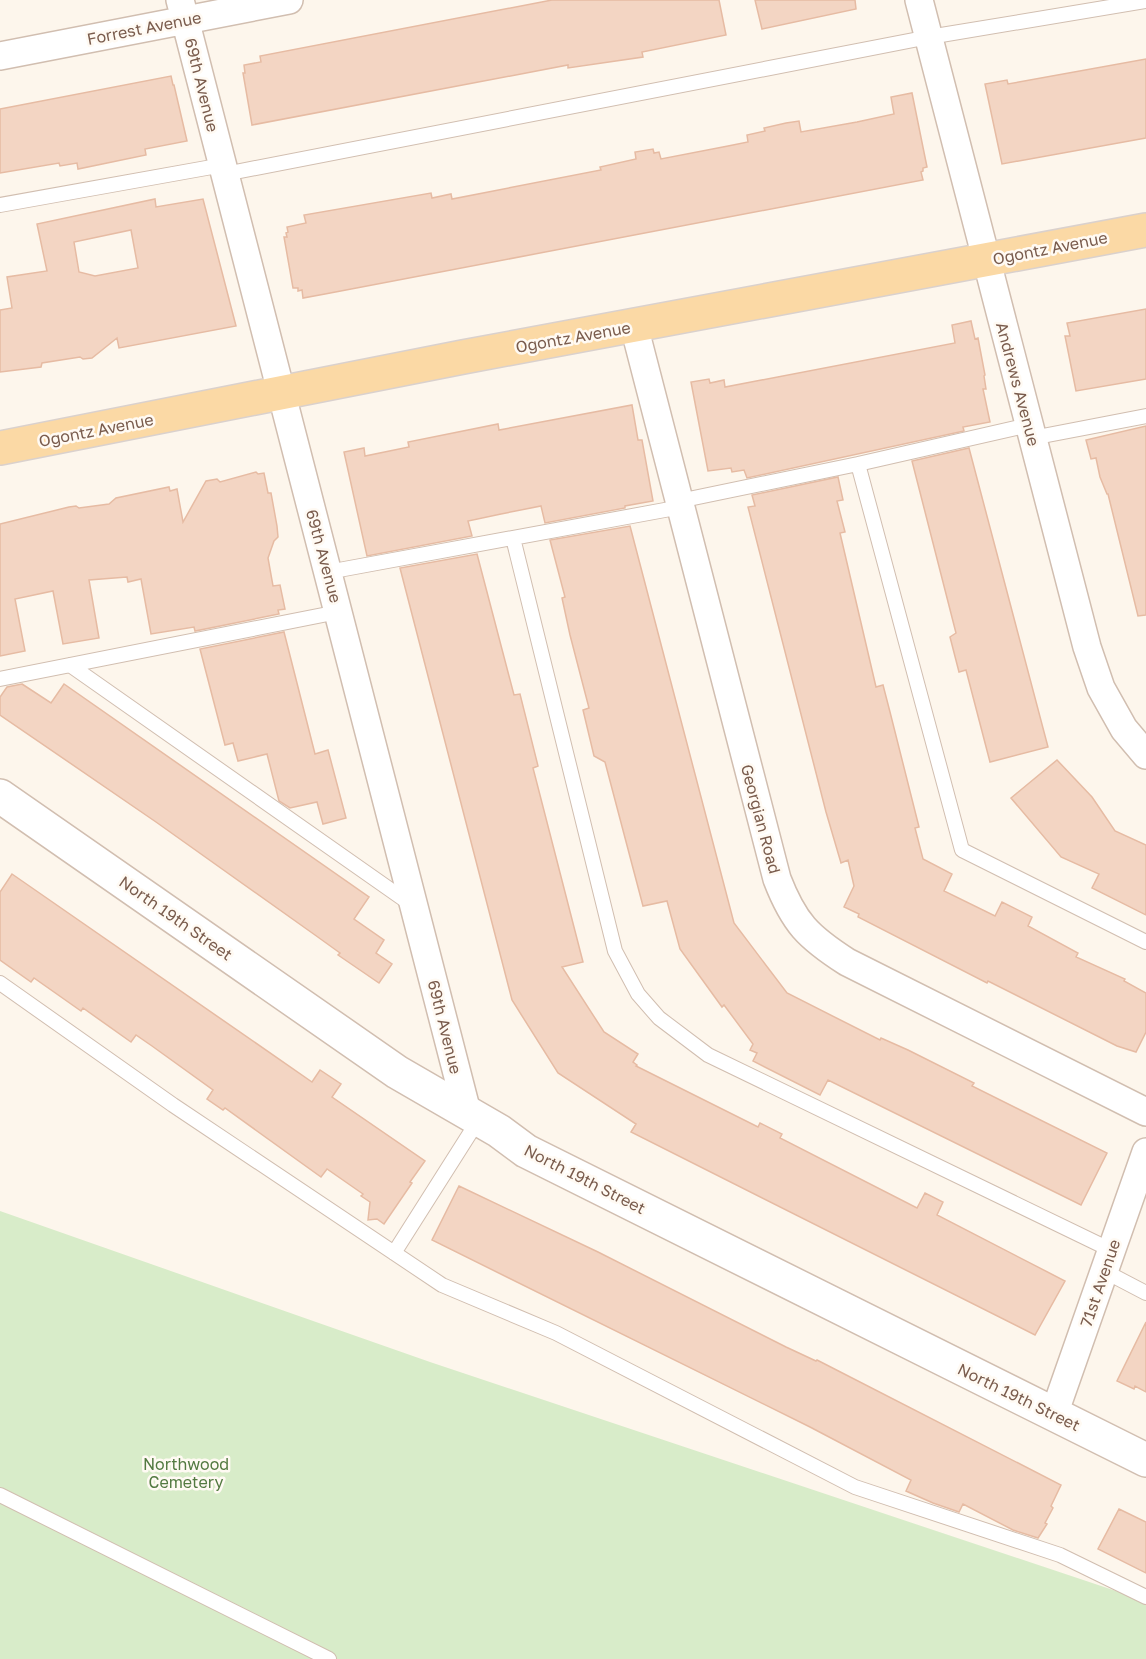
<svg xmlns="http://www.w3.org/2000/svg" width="1146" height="1659" font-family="'Golos Text',sans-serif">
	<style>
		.green { fill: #d8ecc9 }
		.building { fill: #f3d5c3; stroke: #e6bba3; stroke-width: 1.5; fill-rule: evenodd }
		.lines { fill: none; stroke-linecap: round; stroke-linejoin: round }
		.service-casing { stroke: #d1beb0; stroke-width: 16 }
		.minor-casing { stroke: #d1beb0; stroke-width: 30 }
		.tertiary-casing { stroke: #d1beb0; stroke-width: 36 }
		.primary-casing { stroke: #dad1cd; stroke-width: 36 }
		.service { stroke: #fff; stroke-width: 14 }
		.minor { stroke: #fff; stroke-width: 27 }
		.tertiary { stroke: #fff; stroke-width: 33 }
		.primary { stroke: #fbd9a5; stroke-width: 33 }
		.labels { text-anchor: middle; stroke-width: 5; stroke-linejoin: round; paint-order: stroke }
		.street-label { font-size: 16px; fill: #7a5c4d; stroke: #fffaf3 }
		.park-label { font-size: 16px; fill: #537a41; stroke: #fffaf3 }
	</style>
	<rect width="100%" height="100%" fill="#fdf6ec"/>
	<!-- green -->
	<path class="green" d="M0,1211l430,151 716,239v58h-1146z"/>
	<!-- building -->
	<path class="building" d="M552,0h167l7,35 -84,17 1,5 -75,11v-3l-316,60 -9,-52h2l-1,-8 17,-3 -1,-6z
		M755,0h100l1,9 -94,20z
		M1146,59v79l-144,26 -17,-80 22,-4 1,4z
		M171,76l2,9h1l13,56 -42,8 1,6 -68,14 -1,-6 -17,3 -1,-3 -59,10v-64z
		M912,93l15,74 -4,1v3l-2,1 2,8 -598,114 -22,4 -1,-8 -4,1v-3h-5l-9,-51h3l-1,-4 2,-1 -1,-5 19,-4 -2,-8 127,-22 1,5 19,-4 1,5 149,-29 -1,-3 36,-8 -1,-7 18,-3 1,4 5,-1 2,7 67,-13 20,-4 -1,-7 18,-4 -1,-3 22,-5 13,-2 2,11 56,-10 37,-8 -3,-17z
		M155,199l1,8 47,-8 33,127 -117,22 -2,-10 -25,20 -9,1 -3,-2 -38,6 -1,4 -41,5v-62l12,-2 -5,-31 40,-6 -10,-47zM131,230l7,38 -43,8 -16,-4 -5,-30z
		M1146,309v70l-70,12 -11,-55h5l-3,-13z
		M971,321l4,18 3,-1 7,37 -1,1 2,13h-3l7,33 -27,5 1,4 -217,47 -3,-8 -12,2 -1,-4 -23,3 -17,-89 18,-3 1,4 14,-3 1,7 230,-44 -3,-18z
		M632,405l6,35h4l11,61 -28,5v2l-80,15 -4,-17 -40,8 -33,7 4,15 -105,20 -23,-104 20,-4 1,8 44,-9 -1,-5 90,-18 1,6z
		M1146,426v189l-8,1 -30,-122h-1l-7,-17 -4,-19 -5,1 -5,-19z
		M969,448l79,299 -58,15 -24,-92 -7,2 -9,-35 6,-4 -44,-172z
		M256,472l2,2 6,-1 4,20h3l6,33 1,11 -4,4 -6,17 5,28 7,-1 5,24 -7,1 1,4 -84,17 -1,-4 -43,7 -10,-55 -13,3 -1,-5 -38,3 10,58 -36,6 -10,-53 -38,8 10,52 -25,5v-132l69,-17 7,-1 3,2 30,-4 7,-6 53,-11 1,4 7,-2 6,33 23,-41 11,-2 3,3z
		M838,477l5,23 -6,1 8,31 -5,1 36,154 7,-2 7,27 29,115 -4,1 8,31 29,15 -8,17 51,25 7,-14 30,15 -4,9 50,27 -2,4 49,22 -1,2 22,12v39l-10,20 -19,-6 -129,-65 -1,2 -129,-66 1,-3 -15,-7 10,-21 -6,-26 -7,3 -15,-51 -78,-305 7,-1 -3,-11z
		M630,526l104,397 53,70 93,47 1,-2 27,12 66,33 -2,3 135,67 -26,52 -253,-125 -8,15 -67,-34 4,-8 -7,-3 3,-6 -29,-39 -2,2 -42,-58 -13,-48 -24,5 -38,-144 -11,-6 -11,-46 6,-2 -19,-73 -8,-37 3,-1 -15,-57z
		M477,554l37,141 6,-1 18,72 -5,2 50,194 -21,5 42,65 34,22 -5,8 4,3 -1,1 122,61 2,-4 22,11 -2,4 137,70 8,-15 18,9 -6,13 128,66 -30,54 -404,-203 5,-8 -78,-51 -46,-73 -112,-432z
		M284,632l31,122 13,-4 18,68 -23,6 -6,-22 -27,6 -11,-7 -12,-47 -29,7 -5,-18 -8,2 -25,-96z
		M22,684l29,19 13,-19 305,213 -15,22 30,21 -8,13 16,11 -13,19 -41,-28 2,-2 -25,-18 -159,-113 -156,-107v-18l7,-10z
		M1057,760l35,37 23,34 31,14v70l-54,-27 7,-14 -38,-17 -50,-59z
		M12,874l300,208 8,-12 21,14 -9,13 93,64 -15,21 2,1 -28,41 -7,-5 -9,1 2,-18 -9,-6 2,-2 -36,-25 -6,8 -96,-69 -2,2 -16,-11 6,-9 -61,-44 -16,-11 -5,7 -48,-34 -2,3 -47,-33 -3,4 -31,-22v-68z
		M459,1186l139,66 188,95 30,14 1,-1 244,125 -10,21 2,2 -8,15 2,1 -9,14 -25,-8 -50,-26 -4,8 -26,-9 -27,-12 5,-11 -101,-53 -378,-187z
		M1146,1322v70l-11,-6 -1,3 -17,-8z
		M1119,1509l27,13v51l-48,-24z"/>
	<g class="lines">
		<!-- service casing -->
		<g class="service-casing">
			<path id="service" d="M225,174l704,-137 217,-36
				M0,205l223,-40
				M1029,425l-171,39 104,386 184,92
				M1032,438l114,-22
				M679,501l179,-37
				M513,538l102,413 23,43 21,24 49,37 403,195
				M328,572l353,-65
				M70,665l342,240
				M0,679l338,-67
				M0,983l173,122 269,180 114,48 299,154 205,68 86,42
				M394,1253l85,-134
				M1104,1271l42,22
				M0,1495l329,164"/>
		</g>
		<!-- minor casing -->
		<g class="minor-casing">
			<path id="minor" d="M180,0l287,1112
				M919,0l168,647 14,41 23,41 22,26
				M0,56l289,-56
				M634,326l143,553c17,44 31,58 70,83l299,150
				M1054,1414l92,-262"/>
		</g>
		<!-- tertiary casing -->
		<g class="tertiary-casing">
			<path id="tertiary" d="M0,796l397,276 102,59 27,20 620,309"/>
		</g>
		<!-- primary casing -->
		<g class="primary-casing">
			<path id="primary" d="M0,448l463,-91 683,-127"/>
		</g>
		<!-- service -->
		<use href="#service" class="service"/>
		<!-- minor -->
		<use href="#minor" class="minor"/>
		<!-- tertiary -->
		<use href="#tertiary" class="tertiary"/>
		<!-- primary -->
		<use href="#primary" class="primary"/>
	</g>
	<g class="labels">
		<!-- street labels -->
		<g class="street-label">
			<text transform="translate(144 28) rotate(-11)" y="6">Forrest Avenue</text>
			<text transform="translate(202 85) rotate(76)" y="6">69th Avenue</text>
			<text transform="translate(1050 248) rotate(-11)" y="6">Ogontz Avenue</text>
			<text transform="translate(573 337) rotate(-10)" y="6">Ogontz Avenue</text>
			<text transform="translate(1018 384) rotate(75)" y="6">Andrews Avenue</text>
			<text transform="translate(96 430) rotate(-11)" y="6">Ogontz Avenue</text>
			<text transform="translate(324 556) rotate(75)" y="6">69th Avenue</text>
			<text transform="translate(761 819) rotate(75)" y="6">Georgian Road</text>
			<text transform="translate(176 918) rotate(35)" y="6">North 19th Street</text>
			<text transform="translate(445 1027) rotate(76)" y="6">69th Avenue</text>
			<text transform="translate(585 1179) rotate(27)" y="6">North 19th Street</text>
			<text transform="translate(1100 1283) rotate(-71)" y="6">71st Avenue</text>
			<text transform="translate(1019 1397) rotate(26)" y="6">North 19th Street</text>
		</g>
		<!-- park labels -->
		<g class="park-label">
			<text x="186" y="1470">Northwood<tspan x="186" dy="18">Cemetery</tspan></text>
		</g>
	</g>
</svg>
